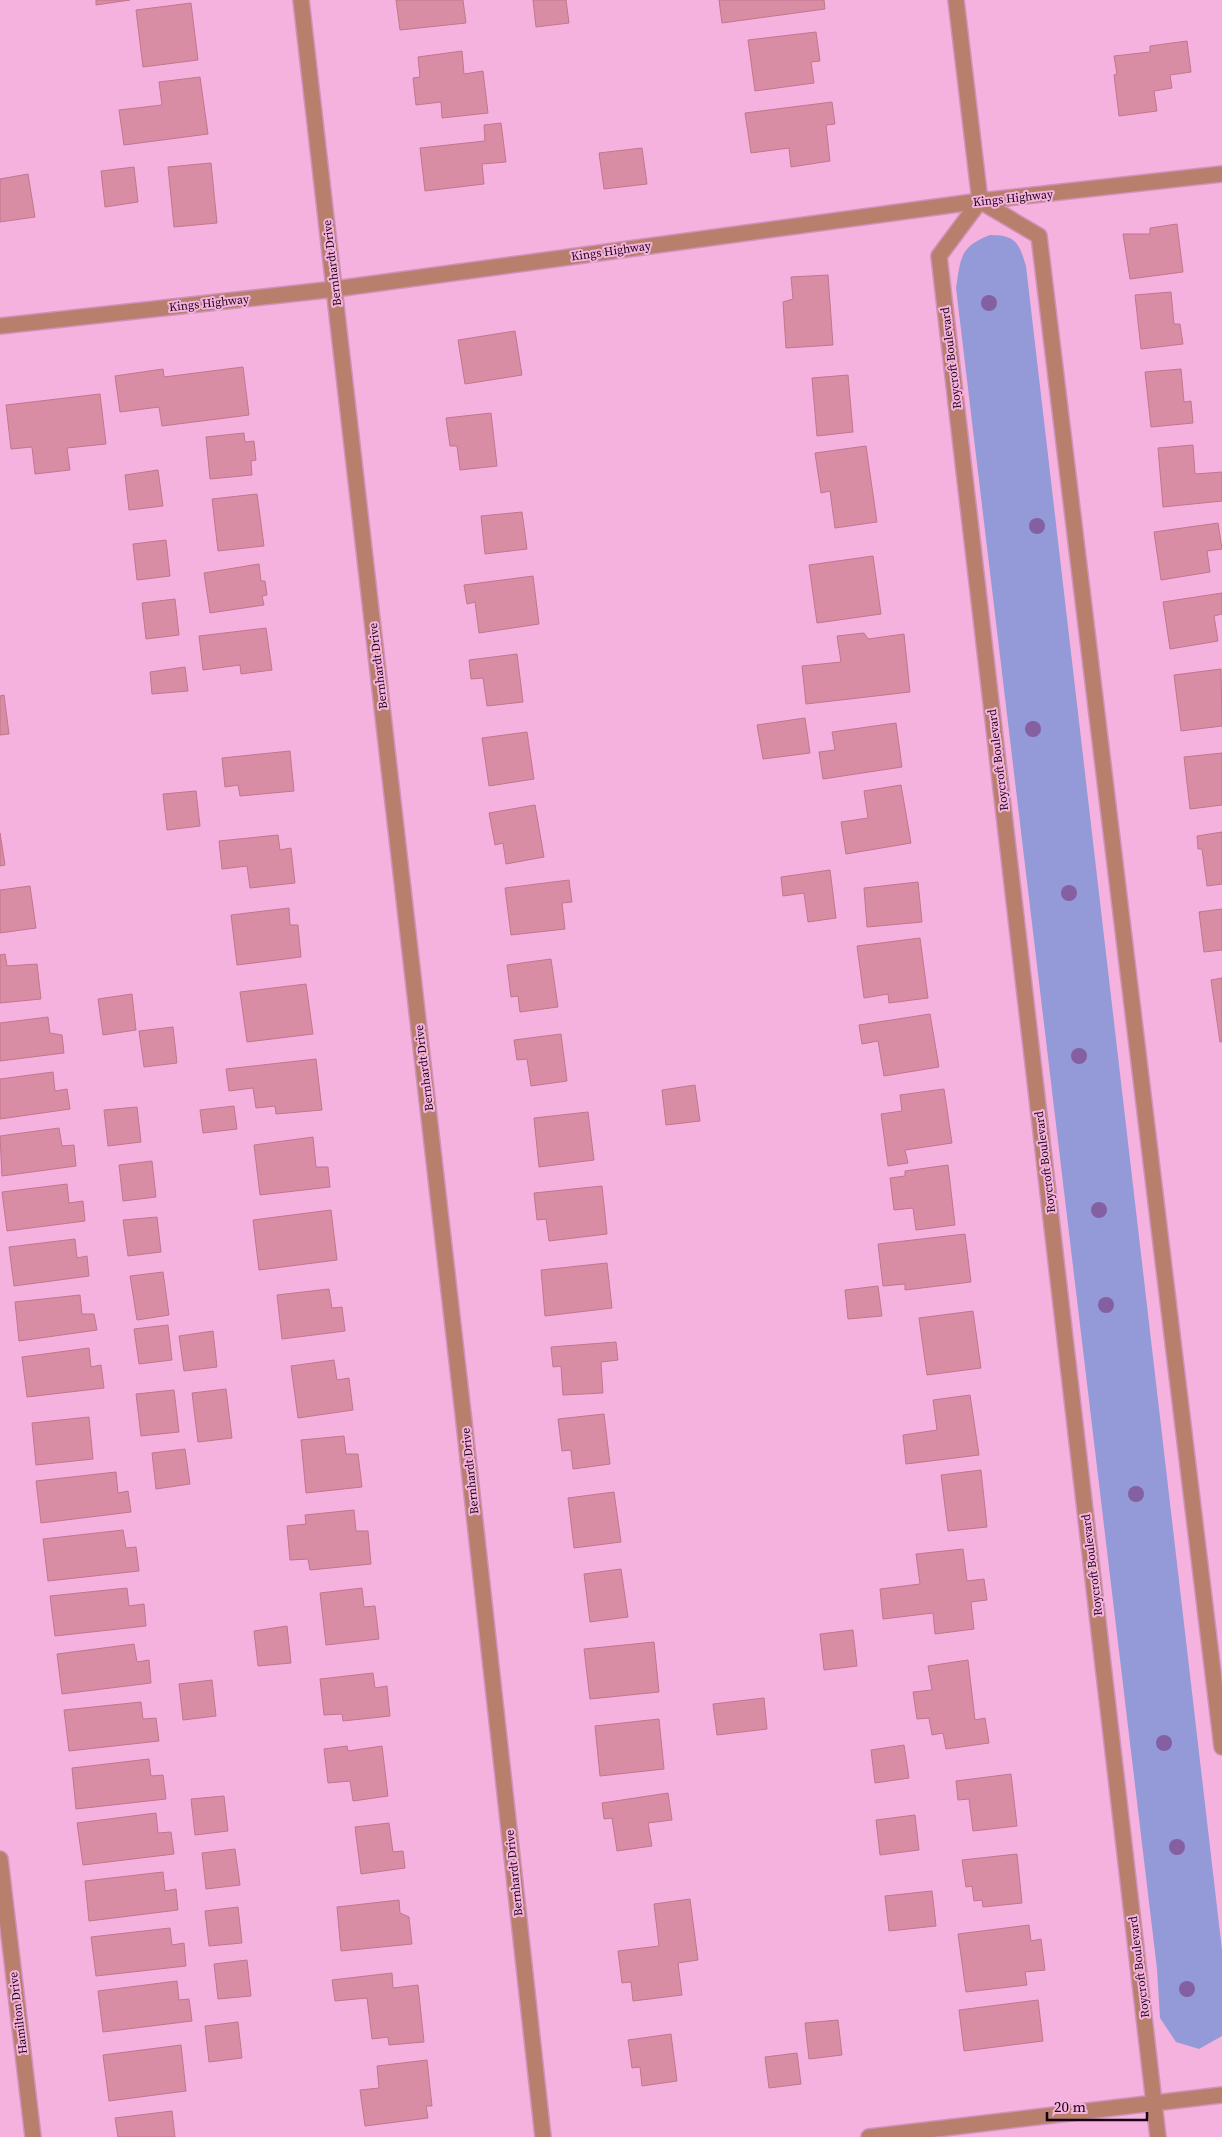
<svg xmlns="http://www.w3.org/2000/svg" width="1222" height="2137" font-family="'Source Serif 4',serif">
	<style>
		.green { fill: #949ad7 }
		.building { fill: #d98da5; stroke: #c0768e }
		.lines { fill: none; stroke-linecap: round; stroke-linejoin: round }
		.street-casing { stroke: #ce93ba; stroke-width: 18 }
		.street { stroke: #b87f6c; stroke-width: 15 }
		.tree { fill: #845fa2 }
		.labels { text-anchor: middle; stroke-width: 4; stroke-linejoin: round; paint-order: stroke }
		.street-label { font-size: 12px; fill: #1a0414; stroke: #f6b2df }
	</style>
	<rect width="100%" height="100%" fill="#f6b2df"/>
	<!-- green -->
	<path class="green" d="M990,235c26,0 29,8 36,31l196,1684v86l-23,13 -23,-7 -16,-24 -3,-49 -201,-1681c5,-30 3,-41 34,-53z"/>
	<!-- building -->
	<path class="building" d="M96,0h34l-34,5z
		M396,0h67l3,23 -66,7z
		M533,0h33l3,23 -33,4z
		M719,0h105l1,9 -103,14z
		M191,3l7,57 -55,7 -7,-57z
		M816,32l4,29 -9,1 3,21 -59,8 -7,-51z
		M1187,41l4,31 -21,3 2,13 -18,3 3,20 -38,5 -5,-41 3,-1 -3,-18 36,-4v-6z
		M462,51l2,23 19,-3 5,42 -46,5 -1,-16 -25,3 -3,-27 7,-1 -2,-20z
		M200,77l8,57 -84,11 -5,-35 43,-5 -3,-23z
		M832,102l3,22 -9,1 4,36 -39,6 -2,-19 -38,5 -6,-40z
		M501,123l5,39 -24,2 2,20 -59,7 -5,-43 65,-7 -1,-16z
		M642,148l5,36 -43,5 -5,-36z
		M211,163l6,60 -43,4 -6,-60z
		M134,167l4,35 -33,5 -4,-36z
		M28,174l7,43 -35,5v-43z
		M1177,224l6,48 -53,7 -7,-45h27v-6z
		M828,275l5,70 -47,3 -3,-46 10,-3 -2,-22z
		M1171,292l3,32h6l3,20 -42,5 -6,-54z
		M515,331l7,44 -57,9 -7,-44z
		M243,367l6,48 -87,11 -3,-19 -39,5 -5,-36 48,-7 1,8z
		M1181,369l3,33 7,-1 2,22 -42,4 -6,-55z
		M848,375l5,57 -36,4 -5,-58z
		M100,394l6,50 -39,4 3,22 -35,4 -3,-27 -21,2 -5,-44z
		M491,413l6,53 -37,4 -3,-24h-7l-4,-28z
		M244,433l1,9 9,-1 2,19 -5,1 1,14 -42,4 -4,-42z
		M1193,445l2,29 27,-2v29l-59,6 -5,-59z
		M866,446l11,76 -42,6 -5,-37 -9,2 -6,-40z
		M158,470l5,36 -34,4 -4,-35z
		M257,494l7,52 -46,5 -6,-52z
		M522,512l5,37 -42,5 -4,-38z
		M1218,523l4,26 -15,2 3,21 -49,8 -7,-48z
		M166,540l4,36 -33,4 -4,-36z
		M873,556l8,58 -64,9 -8,-58z
		M259,564l2,17h4l2,14 -5,1 2,9 -54,8 -6,-40z
		M533,576l6,48 -60,9 -4,-31 -8,2 -3,-19z
		M1222,593v21l-8,2 4,25 -48,8 -7,-47z
		M175,599l4,36 -33,4 -4,-36z
		M266,628l6,42 -31,4 -1,-9 -37,5 -4,-34z
		M864,633l4,6 36,-5 6,58 -104,12 -4,-38 39,-4 -4,-26z
		M517,654l6,48 -36,4 -4,-28 -12,1 -2,-19z
		M185,667l3,24 -36,3 -2,-22z
		M1221,669l1,57 -41,5 -7,-56z
		M4,695l5,39 -9,1v-39z
		M805,718l5,35 -47,6 -6,-34z
		M896,723l6,44 -79,12 -4,-27 16,-2 -3,-18z
		M527,732l7,47 -45,7 -7,-48z
		M290,751l4,40 -54,5 -2,-11 -13,2 -3,-29z
		M1222,753v52l-32,4 -6,-52z
		M901,785l10,58 -65,11 -5,-32 27,-4 -4,-27z
		M196,791l4,35 -33,4 -4,-36z
		M535,805l9,52 -38,7 -3,-21 -8,2 -6,-32z
		M1222,832v52l-15,2 -5,-37h-4l-1,-13z
		M0,833l5,32 -5,1z
		M278,835l2,15 11,-2 4,35 -45,5 -3,-22 -25,3 -3,-28z
		M830,870l6,48 -28,4 -4,-29 -21,3 -2,-19z
		M569,880l3,22 -10,1 3,26 -54,6 -6,-47z
		M918,882l4,40 -55,5 -3,-39z
		M30,886l6,42 -36,5v-43z
		M289,908l1,17h8l3,32 -64,8 -6,-50z
		M1222,909v41l-18,2 -5,-40z
		M920,938l8,60 -39,5 -1,-9 -24,4 -7,-52z
		M5,954l2,12 30,-2 4,35 -41,4v-48z
		M551,959l7,48 -38,5 -2,-16 -7,1 -4,-32z
		M1222,978v64h-2l-9,-62z
		M306,984l7,50 -66,8 -7,-50z
		M132,994l4,36 -33,5 -5,-36z
		M930,1014l9,53 -55,9 -6,-35 -16,3 -3,-19z
		M48,1017l2,16 12,2 2,18 -64,8v-38z
		M173,1027l4,36 -33,4 -5,-36z
		M561,1034l6,47 -36,5 -4,-27 -10,1 -3,-20z
		M316,1059l6,51 -46,4 -1,-8 -19,2 -3,-20 -24,3 -3,-22z
		M53,1072l2,19 12,-2 3,20 -70,10v-40z
		M695,1085l5,36 -34,4 -4,-35z
		M944,1089l8,54 -47,7 3,13 -20,3 -7,-52 21,-3 -2,-16z
		M234,1106l3,23 -34,4 -3,-23z
		M137,1107l4,35 -33,4 -4,-36z
		M588,1112l6,48 -55,7 -5,-49z
		M59,1128l3,18 12,-1 2,21 -74,10 -2,-40z
		M313,1137l3,30h12l2,20 -70,8 -6,-50z
		M152,1161l4,36 -33,4 -4,-36z
		M948,1165l7,60 -39,5 -3,-22 -19,2 -4,-32 15,-2v-5z
		M67,1184l2,19 14,-2 2,20 -78,10 -5,-39z
		M602,1186l5,48 -58,7 -3,-22 -9,1 -3,-27z
		M331,1210l6,50 -78,10 -6,-50z
		M157,1217l4,35 -33,4 -5,-36z
		M965,1234l6,48 -66,8v-6l-22,2 -5,-42z
		M75,1239l2,19 10,-2 2,20 -75,10 -5,-39z
		M607,1263l5,45 -67,8 -4,-46z
		M163,1272l6,43 -32,5 -7,-44z
		M878,1286l4,30 -34,3 -3,-29z
		M329,1289l3,19 10,-1 3,24 -63,8 -5,-44z
		M80,1295l2,19h12l3,16 -78,11 -4,-39z
		M973,1311l8,57 -54,7 -8,-57z
		M168,1325l4,35 -33,4 -5,-35z
		M213,1331l4,36 -33,4 -5,-35z
		M616,1342l2,18 -17,2 2,31 -40,2 -2,-29 -8,1 -2,-20z
		M89,1348l2,19 10,-2 3,23 -77,9 -5,-40z
		M334,1360l3,20 12,-2 4,32 -55,8 -7,-52z
		M226,1389l6,49 -34,4 -6,-49z
		M174,1390l5,42 -38,4 -5,-42z
		M970,1395l9,60 -73,9 -3,-29 34,-5 -4,-30z
		M604,1414l6,50 -37,5 -2,-19 -9,1 -4,-32z
		M89,1417l4,42 -57,6 -4,-42z
		M344,1436l2,18h12l4,33 -56,6 -5,-53z
		M185,1449l5,35 -34,5 -4,-36z
		M981,1470l6,57 -39,4 -7,-56z
		M116,1472l2,21 10,-2 3,21 -90,11 -5,-42z
		M614,1492l7,50 -47,6 -6,-50z
		M354,1510l2,21h12l3,33 -61,6 -2,-11 -18,1 -3,-34 19,-2 -1,-9z
		M123,1530l3,18 10,-1 3,24 -91,10 -5,-42z
		M963,1549l4,32 17,-2 3,21 -16,2 3,27 -39,5 -2,-21 -50,6 -3,-30 40,-5 -4,-30z
		M621,1569l7,48 -38,5 -6,-48z
		M127,1588l2,18 15,-2 2,22 -91,10 -5,-40z
		M362,1588l2,19 11,-1 4,33 -53,6 -6,-52z
		M287,1626l4,37 -33,3 -4,-35z
		M853,1630l4,36 -33,4 -4,-36z
		M654,1642l5,50 -69,7 -6,-50z
		M134,1644l3,18 12,-2 2,23 -89,11 -5,-40z
		M968,1660l7,60 10,-2 4,25 -43,6 -3,-16 -11,2 -3,-17 -12,1 -4,-27 19,-2 -4,-24z
		M373,1673l2,15 12,-2 3,30 -47,5 -1,-7 -18,1 -4,-36z
		M212,1680l4,36 -33,4 -4,-36z
		M764,1698l3,31 -50,6 -4,-31z
		M141,1702l2,17 13,-1 3,23 -90,10 -5,-41z
		M659,1719l5,50 -64,7 -5,-50z
		M904,1745l5,33 -34,5 -4,-33z
		M347,1746l1,5 34,-5 6,50 -35,5 -3,-20 -22,2 -4,-34z
		M149,1759l2,17 12,-1 3,24 -90,10 -4,-41z
		M1011,1774l6,52 -44,5 -4,-32 -11,1 -2,-19z
		M668,1793l4,27 -24,3 4,23 -35,5 -5,-33 -8,1 -2,-16z
		M224,1796l4,35 -33,4 -4,-36z
		M156,1813l2,20 13,-1 3,22 -91,11 -6,-42z
		M915,1815l4,35 -39,5 -4,-35z
		M389,1823l4,29 10,-1 2,17 -44,6 -6,-47z
		M235,1849l5,36 -34,4 -4,-36z
		M1017,1854l5,49 -39,4 -1,-7 -8,1 -2,-15 -6,1 -4,-27z
		M163,1872l2,19 11,-2 2,21 -89,11 -4,-40z
		M932,1891l4,35 -47,5 -4,-35z
		M690,1899l8,61 -20,3 4,32 -49,6 -2,-19 -9,1 -4,-32 41,-5 -5,-42z
		M399,1900l1,13 9,4 3,27 -71,7 -4,-44z
		M238,1907l4,36 -33,3 -4,-35z
		M1029,1925l2,16 10,-2 4,31 -20,2 2,13 -61,7 -8,-58z
		M170,1928l2,17 12,-2 2,23 -90,10 -5,-39z
		M247,1960l4,36 -33,3 -4,-35z
		M392,1973l1,15 25,-3 6,57 -35,3 -1,-8 -16,2 -5,-41 -32,3 -3,-21z
		M177,1981l2,19 10,-1 3,22 -89,11 -5,-41z
		M1038,2000l5,41 -79,10 -5,-41z
		M838,2020l4,35 -33,4 -4,-36z
		M238,2022l4,36 -33,4 -4,-36z
		M671,2034l6,47 -35,5 -2,-19 -8,1 -4,-28z
		M181,2045l5,46 -77,10 -6,-46z
		M797,2053l4,31 -32,4 -4,-31z
		M427,2060l5,46h-6l2,12 -63,8 -5,-36 19,-2 -2,-22z
		M172,2111l3,26h-57l-3,-19z"/>
	<g class="lines">
		<!-- street casing -->
		<g class="street-casing">
			<path id="street" d="M301,0l162,1413 80,724
				M956,0l24,201 -41,55 219,1881
				M980,201l59,35 183,1511
				M0,326l335,-37 645,-88 242,-27
				M0,1859l33,278
				M869,2137l353,-42"/>
		</g>
		<!-- street -->
		<use href="#street" class="street"/>
	</g>
	<!-- trees -->
	<g class="tree">
		<circle cx="989" cy="303" r="8"/>
		<circle cx="1037" cy="526" r="8"/>
		<circle cx="1033" cy="729" r="8"/>
		<circle cx="1069" cy="893" r="8"/>
		<circle cx="1079" cy="1056" r="8"/>
		<circle cx="1099" cy="1210" r="8"/>
		<circle cx="1106" cy="1305" r="8"/>
		<circle cx="1136" cy="1494" r="8"/>
		<circle cx="1164" cy="1743" r="8"/>
		<circle cx="1177" cy="1847" r="8"/>
		<circle cx="1187" cy="1989" r="8"/>
	</g>
	<g class="labels">
		<!-- street labels -->
		<g class="street-label">
			<text transform="translate(1013 198) rotate(-6)" y="4">Kings Highway</text>
			<text transform="translate(611 251) rotate(-8)" y="4">Kings Highway</text>
			<text transform="translate(332 263) rotate(-97)" y="4">Bernhardt Drive</text>
			<text transform="translate(209 303) rotate(-6)" y="4">Kings Highway</text>
			<text transform="translate(951 358) rotate(-97)" y="4">Roycroft Boulevard</text>
			<text transform="translate(378 666) rotate(-97)" y="4">Bernhardt Drive</text>
			<text transform="translate(998 760) rotate(-97)" y="4">Roycroft Boulevard</text>
			<text transform="translate(424 1068) rotate(-97)" y="4">Bernhardt Drive</text>
			<text transform="translate(1045 1162) rotate(-97)" y="4">Roycroft Boulevard</text>
			<text transform="translate(470 1471) rotate(-96)" y="4">Bernhardt Drive</text>
			<text transform="translate(1092 1565) rotate(-97)" y="4">Roycroft Boulevard</text>
			<text transform="translate(514 1873) rotate(-96)" y="4">Bernhardt Drive</text>
			<text transform="translate(1139 1967) rotate(-97)" y="4">Roycroft Boulevard</text>
			<text transform="translate(18 2013) rotate(-97)" y="4">Hamilton Drive</text>
		</g>
	</g>
	<!-- scale -->
	<path d="M1047 2112v8h100v-8" fill="none" stroke="#1a0414" stroke-width="2.5"/>
	<text x="1054" y="2112" font-size="15" fill="#1a0414" stroke="#f6b2df" stroke-width="4" paint-order="stroke">20 m</text>
</svg>
